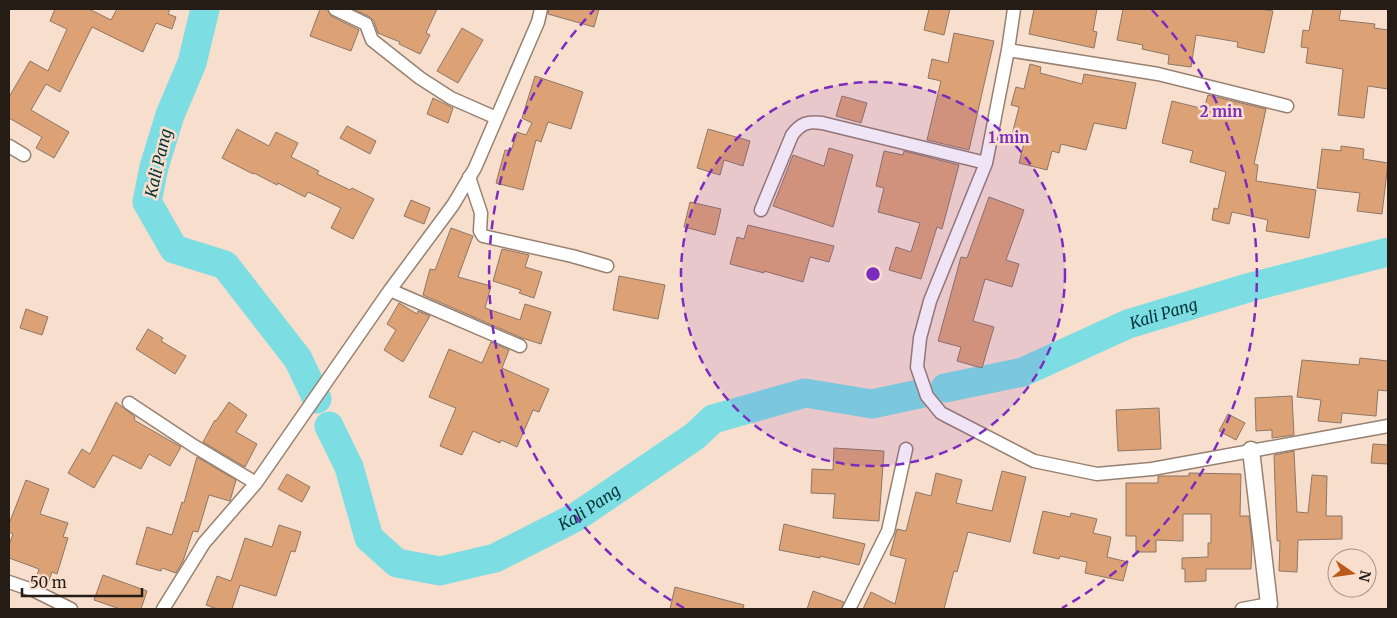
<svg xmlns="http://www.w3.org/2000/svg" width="1397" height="618" font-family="Merriweather,serif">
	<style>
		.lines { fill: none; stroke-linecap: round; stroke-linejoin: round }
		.river { stroke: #7cdde2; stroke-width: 29 }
		.building { fill: #dca174; stroke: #8d7767 }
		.minor-casing { stroke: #978171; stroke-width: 15 }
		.tertiary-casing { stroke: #978171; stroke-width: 19 }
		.minor { stroke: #fff; stroke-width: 12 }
		.tertiary { stroke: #fff; stroke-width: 16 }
		.ring { fill: none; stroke: #7b2cbf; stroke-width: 2.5; stroke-dasharray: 9 6 }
		.labels { text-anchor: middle; stroke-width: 5; stroke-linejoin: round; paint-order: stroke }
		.water-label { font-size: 16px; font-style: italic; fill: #033437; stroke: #f7decd }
		.centre { fill: #7b2cbf; stroke: #f7decd; stroke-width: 2.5 }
		.ring-label { font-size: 15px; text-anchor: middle; font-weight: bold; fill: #7b2cbf; stroke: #f7decd; stroke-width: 5; stroke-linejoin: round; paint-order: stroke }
	</style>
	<rect width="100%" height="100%" fill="#f7decd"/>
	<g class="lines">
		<!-- river -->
		<g class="river">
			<path d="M205,9l-13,54 -22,52 -16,52 -7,35 27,47 51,16 73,94 19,40"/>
			<path id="s1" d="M945,388l78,-16 105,-48 123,-37 137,-35"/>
			<path id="s2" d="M329,426l20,41 20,71 28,25 43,8 55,-13 81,-41 119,-81 18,-17 92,-26 67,11 47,-10"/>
		</g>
	</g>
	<!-- building -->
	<path class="building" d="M55,9h34l22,11 6,-11h53l-2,5 8,3 -4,12 -16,-6 -13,29 -51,-25 -32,65 -14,-8 -15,26 38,22 -15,26 -18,-10 6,-11 -33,-19v-21l21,-36 18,10 19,-42 -17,-8z
		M320,9h7l4,7 28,14 -8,21 -41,-15z
		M353,9h84l-11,24 4,2 -10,19 -21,-10 1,-2 -22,-9 -4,-12 -4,-4z
		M549,9h50l-5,18 -46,-13z
		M929,9h21l-6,26 -20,-5z
		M1034,9h63l-4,22 4,1 -3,16 -65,-14z
		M1123,9h138l12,2 -9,42 -27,-6 1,-5 -42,-7 -5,32 -23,-3 1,-9 -27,-6 1,-4 -26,-5z
		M1313,9h28l-2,11 36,4 -1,4 14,2v59l-20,-3 -4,32 -26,-3 5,-46 -37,-6 2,-15 -7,-1 2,-17 6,1z
		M462,28l21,12 -25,43 -21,-12z
		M954,33l40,8 -25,109 -42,-10 14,-59 -13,-3 4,-19 16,4z
		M1030,64l11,3 -1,6 42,11 2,-10 52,9 -10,46 -32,-6 -8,27 -25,-6 -2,9 -7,-2 -5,19 -28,-7 5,-20 -13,-4 8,-32 -8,-2 5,-18 8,2z
		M535,76l48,16 -12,37 -23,-7 -7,20 -5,-2 -13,50 -27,-7 9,-33 6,1 6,-19 9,3 6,-12 -10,-5z
		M1208,95l58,14 -12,55 4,1 -2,16 60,9 -7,48 -43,-7 2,-11 -36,-8 -3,12 -17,-4 2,-12 4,1 8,-37 -36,-10 3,-11 -31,-8 10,-42 32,8z
		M842,96l25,7 -6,20 -25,-7z
		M433,98l20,10 -5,15 -21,-9z
		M347,126l29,15 -6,13 -30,-16z
		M237,129l32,17 7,-14 22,11 -7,14 28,14 -2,3 33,16 2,-2 22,11 -21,40 -22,-11 10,-20 -33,-16 -3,5 -27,-14 -1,2 -23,-12 -1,1 -31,-16z
		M708,129l42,12 -7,25 -19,-6 -4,15 -23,-7z
		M1341,146l23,3 -1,10 25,4 -6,51 -25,-3 3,-18 -43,-5 5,-39 19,2z
		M829,148l24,7 -20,72 -60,-21 20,-51 31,11z
		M884,151l19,4 1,-4 55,14 -17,64 -5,-2 -16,52 -32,-9 7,-23 15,5 9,-29 -42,-11 6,-24 -8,-2z
		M989,197l35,13 -18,50 13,4 -7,23 -27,-8 -12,42 21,6 -12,41 -25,-7 4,-14 -23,-6 23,-84 6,1z
		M411,200l19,8 -6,16 -20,-8z
		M690,202l31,7 -6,26 -31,-8z
		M748,225l86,21 -5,16 -19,-5 -7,25 -39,-11v2l-34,-9 7,-27 7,2z
		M451,228l22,8 -15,41 33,9 -6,22 35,12 5,-16 26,8 -10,32 -19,-6 -99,-43 7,-26 5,1z
		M502,249l27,6 -4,12 17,5 -8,26 -15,-5 2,-3 -28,-9z
		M619,276l46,9 -7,34 -45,-9z
		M399,303l18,11 1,-3 12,5 -27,46 -19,-12 12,-20 -9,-6z
		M26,309l22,8 -6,18 -22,-7z
		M148,329l15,9 -2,3 25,15 -11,18 -39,-25z
		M491,342l18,8 -7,18 47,21 -10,23 -6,-2 -16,37 -16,-7 -1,3 -27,-12 -11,24 -22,-9 16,-38 -27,-11 20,-48 33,14z
		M1360,358l28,3v30l-10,-1 -2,26 -34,-3 -1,10 -23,-2 3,-21 -24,-3 5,-37 57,5z
		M1292,396l2,39 -22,3v-8l-16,1 -1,-33z
		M116,402l19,15 -1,3 47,27 -11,19 -21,-12 -8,15 -28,-14 -19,33 -26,-15 14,-24 8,5z
		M229,402l18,13 -11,17 21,12 -12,23 -42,-25 12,-22 1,1z
		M1159,408l2,41 -43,2 -2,-41z
		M1228,414l17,9 -9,17 -17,-9z
		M1373,444l15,1v19l-17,-1z
		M834,448l50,3 -5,70 -46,-3 2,-24 -24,-1 1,-24 21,1z
		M1294,451l3,61 11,1 4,-38 15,1 -1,40h16v23l-44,1 -1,32 -18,-1 1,-30h-3l-3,-86z
		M197,457l39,23 -6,21 -21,-6 -11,37 -5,-1 -10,30 -7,12 -14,-5 -1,3 -25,-7 11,-37 25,8 10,-33 2,1z
		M1002,471l24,6 -16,65 -42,-10 -11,40 -3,-1 -10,38h-81l8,-17 24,12 11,-45 -16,-4 7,-26 9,2 10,-39 15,4 5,-23 26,7 -6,23 36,8z
		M1189,473l52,1 -1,42h9l3,26 -1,27h-45v12l-21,1v-13h-3v-11l26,-1v-14h3v-29h-28v27l-27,-1v12h-20v-16h-10v-53h32v-7h31z
		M287,474l23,13 -8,15 -24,-13z
		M26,480l23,9 -9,25 28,9 -5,14 5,1 -11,36 -5,-2 -4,12 -12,-5 3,-10 -30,-11v-13l4,-11 -4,-2v-8z
		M1043,511l27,6 1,-4 26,6 -4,14 18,4 -4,20 21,5 -5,19 -38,-8 2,-11 -27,-6 -1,3 -26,-6z
		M784,524l81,20 -6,21 -39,-9v2l-41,-8z
		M279,525l22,7 -6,20 -4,-1 -15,45 -36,-11 -8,24h-15l-11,-4 11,-29 14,5 14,-43 27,9z
		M103,575l44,16 -6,18h-21l-26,-9z
		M675,587l69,18 -1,4h-73z
		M813,591l31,11 -3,7h-34z"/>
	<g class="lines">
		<!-- minor casing -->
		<g class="minor-casing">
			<path id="minor" d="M335,9l31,15 6,16 48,38 31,20 41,18 3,3
				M1014,9l-6,41 -22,113 -56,138 -10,37 -3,29 10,29 14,17 93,48 63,13 55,-5 236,-43
				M1008,50l150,24 129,32
				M9,146l15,9
				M469,177l12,36 -1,18 3,5 89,20 35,10
				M761,210l31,-75c9,-12 16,-14 30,-12l164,40
				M390,290l130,56
				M129,403l65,43 62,37
				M9,582l26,9 36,18
				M163,609l41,-66 52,-60 134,-193 63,-85 22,-37 63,-146 3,-13
				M849,609l39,-78 18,-82
				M1242,609l27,-5 1,5"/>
		</g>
		<!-- tertiary casing -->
		<g class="tertiary-casing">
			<path id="tertiary" d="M1251,450l18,154"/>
		</g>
		<!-- minor -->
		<use href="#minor" class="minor"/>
		<!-- tertiary -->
		<use href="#tertiary" class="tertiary"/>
	</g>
	<!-- distance rings -->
	<circle cx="873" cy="274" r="192" fill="#7b2cbf" fill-opacity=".12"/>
	<g class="ring">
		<circle cx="873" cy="274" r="192"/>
		<path d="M684 608A384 384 0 0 1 594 10M1152 10A384 384 0 0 1 1062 608"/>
	</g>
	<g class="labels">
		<!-- water labels -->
		<g class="water-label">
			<text transform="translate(158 163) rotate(-77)" y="6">Kali Pang</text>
			<text dy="6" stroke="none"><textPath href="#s1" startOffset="232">Kali Pang</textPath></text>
			<text dy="6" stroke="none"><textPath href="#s2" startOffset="364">Kali Pang</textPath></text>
		</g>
	</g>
	<circle cx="873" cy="274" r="8" class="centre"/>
	<g class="ring-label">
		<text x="1221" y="117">2 min</text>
		<text x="1009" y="143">1 min</text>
	</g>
	<!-- border -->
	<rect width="1397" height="618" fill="none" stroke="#251c16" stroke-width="20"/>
	<!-- north arrow -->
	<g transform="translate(1352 573) rotate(103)"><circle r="24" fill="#f7decd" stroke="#a39084"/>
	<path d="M0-4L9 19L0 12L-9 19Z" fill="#ba5a18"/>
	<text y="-8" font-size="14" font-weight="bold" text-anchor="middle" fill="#251c16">N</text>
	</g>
	<!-- scale -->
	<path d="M22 588v8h120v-8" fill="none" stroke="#251c16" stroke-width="2.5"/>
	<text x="30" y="588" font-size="15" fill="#251c16" stroke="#f7decd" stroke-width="4" paint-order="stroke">50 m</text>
</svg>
